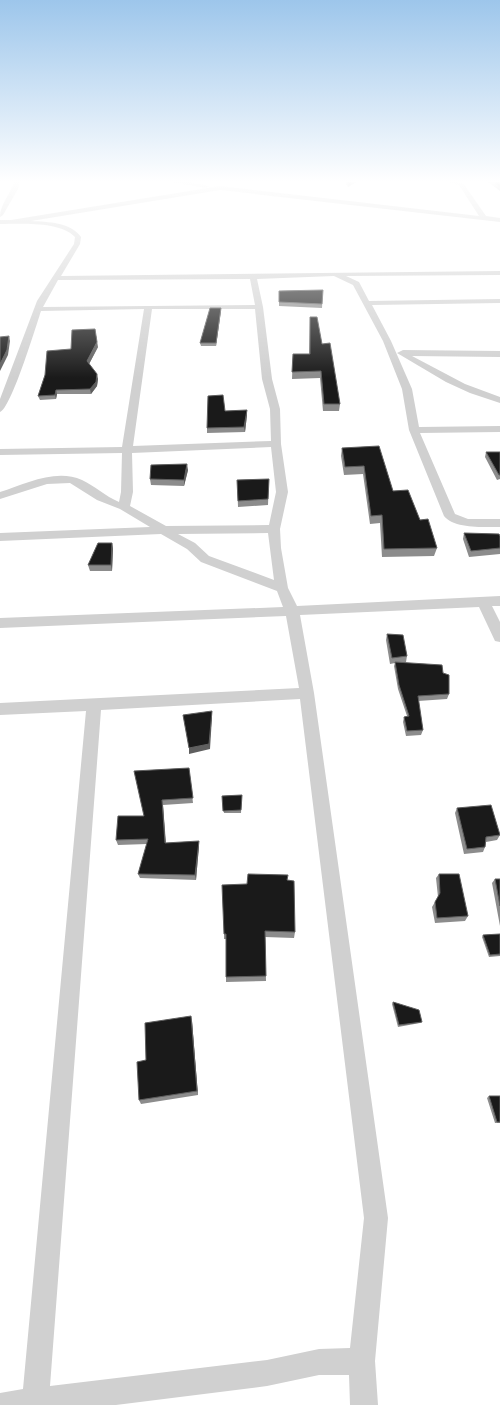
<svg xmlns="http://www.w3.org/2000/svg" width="500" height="1405" font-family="Lato,sans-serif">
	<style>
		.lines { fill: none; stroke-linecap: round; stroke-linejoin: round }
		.minor { fill: #d0d0d0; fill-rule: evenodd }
		.wall { fill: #8c8c8c }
		.shaded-wall { fill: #5f5f5f }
		.building { fill: #1a1a1a; stroke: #5f5f5f }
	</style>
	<rect width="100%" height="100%" fill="#fff"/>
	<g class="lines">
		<!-- minor -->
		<path class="minor" d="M14,181h6l-2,8 -15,26 -3,2c0,-13 11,-23 14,-36z
			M166,181h18l25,5 -3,2z
			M443,181l20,2 23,33 14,2v4l-280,-32 -189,31c17,1 39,1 50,16l-1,7 -19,32 439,-5v4l-154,1 13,6 10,19 131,-2v4l-128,2 19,36 21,48 7,38 81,-1v6l-80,1 35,81 13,5h32v8c-14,0 -46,2 -56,-11l-35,-86 -7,-41 -19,-48 -30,-56 -19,-9 -77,3 6,28 9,72 8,30 1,35 7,48 -8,37 1,19 7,40 9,18 203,-10v10h-8l8,16v20l-5,-1 -16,-34 -179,8 14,78 74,525 -13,143 3,44h-28l-1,-30h-30l-52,11 -151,19h-116v-12l23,-4 63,-678 -86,4v-12l299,-15 -13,-72 -286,12v-10l283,-11 -6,-16 -76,-29 -14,-13 -26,-15 -161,7v-8l150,-6 -30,-18 -23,-9 -27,-17 -23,1 -47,15v-7c25,-8 56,-24 82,-12 13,6 23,16 37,22l2,-10 1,-39 -122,2v-6l122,-2 22,-138 -103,2c-5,15 -30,98 -41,101v-13l37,-98 37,-57 1,-7c-15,-16 -55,-13 -75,-13v-4h11l209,-34 259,30 -20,-31zM250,279l5,26 -212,2 15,-27zM152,309h103l7,70 8,30 1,32 -138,5zM271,447l5,45 -7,33 -103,1 -36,-20 3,-14 -1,-39zM268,533l6,47 -65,-24 -14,-13 -17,-9zM300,699l64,519 -14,130 -31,1 -52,11 -217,26 51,-676z
			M403,350l97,1v6l-88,-1 53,28 35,13v6l-30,-10 -24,-11 -49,-29z"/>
	</g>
	<!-- wall -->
	<path class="wall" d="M347,181h11l-10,6 -2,-3z
		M487,181h13v10z
		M323,290l-1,18 -43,-2v-15z
		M221,310l-5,36h-15l-1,-3z
		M310,317l12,27 18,60 -1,7h-16l-3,-33 -28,1 1,-25h16z
		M98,347l-9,17 9,15 -1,7 -6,8h-34l-1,5 -16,1 -2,-4 33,-47z
		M225,411l22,4 -2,17 -38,1v-5z
		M342,448l51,43 27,29 17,28 -3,8 -52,1 -2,-34 -10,1 -7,-50 -19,1 -3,-19z
		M486,452h14v27l-3,1 -12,-23z
		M188,470l-4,16 -33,-1 -1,-6z
		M269,479l-1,26 -30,2 -1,-27z
		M464,533l36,3v18l-31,3 -6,-18z
		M112,543l1,6 -1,22h-22l-2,-6z
		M387,634l20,22 -1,6h-3l40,11 6,21 -2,5 -29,2 5,29 -2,5 -15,1 -3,-14 1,-5 3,-1 -9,-27 -4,-23 1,-3 -5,1 -4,-24z
		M189,768l4,35 -30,2 3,38 33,3 -3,34 -56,-2 -2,-4 9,-30 -29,1 -2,-5 28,-24z
		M242,795l-1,18h-17l-2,-17z
		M457,808l43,27 -3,5 -11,2 -1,5 -2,5 -19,2 -9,-41z
		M439,874l29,42 -3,5 -30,2 -3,-16 6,-10 -2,-19z
		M495,879h5v47l-8,-43z
		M287,880l8,52 -1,6 -29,-1 1,44 -40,1v-43h-2v-5l23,-50z
		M500,934v22l-11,1 -7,-20 1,-2z
		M393,1002l29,20 -2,1 -22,4 -6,-23z
		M192,1021l6,74 -57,9 -2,-4 7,-40z
		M489,1096h11v27h-5l-8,-25z"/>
	<!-- shaded-wall -->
	<path class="shaded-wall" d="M355,181h3l-10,6 1,-2z
		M221,308v2l-5,36v-3z
		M95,329l3,18 -10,19 -1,-5z
		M9,336l1,5 -2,14 -8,16v-7z
		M97,374l1,5 -1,7 -6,8 -1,-5z
		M56,390l1,4 -1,5 -1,-4z
		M247,410v5l-2,17 -1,-5z
		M187,464l1,6 -4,16v-6z
		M112,543l1,6 -1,22 -1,-6z
		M212,711v6l-2,32 -21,5v-6z
		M162,800l1,5 3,43 -1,-5z
		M199,841v5l-3,34 -1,-5z
		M191,1016l1,5 6,74 -1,-4z"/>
	<!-- building -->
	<path class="building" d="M347,181h8l-6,4 -3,-3z
		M492,181h8v6z
		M323,290l-1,14 -43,-2v-11z
		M210,308h11l-5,35h-16z
		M310,317h7l5,27 8,-1 10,61h-16l-3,-33 -29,1 1,-18h17z
		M95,329l2,13 -10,19 10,13 -1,8 -6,7 -34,1 -1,5 -17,1 7,-21 2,-24 24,-2 1,-19z
		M9,336l-2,14 -7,14v-27z
		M223,395l2,16 22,-1 -3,17 -37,1 1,-32z
		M379,446l14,45 15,-1 12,30 8,-1 9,29 -53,1 -2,-34 -11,1 -7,-50 -19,1 -3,-19z
		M486,452h14v23h-1z
		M187,464l-3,16 -34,-1 1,-14z
		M269,479l-1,20 -30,2 -1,-21z
		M464,533l35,1 1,2v12l-29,3z
		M98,543h14l-1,22h-23z
		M387,634l16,1 4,21 -15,2z
		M395,662l47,3 1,8 6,2v19l-31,2 5,34 -16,1 -3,-14 5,-1 -10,-31z
		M212,711l-3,33 -20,4 -6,-33z
		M189,768l4,30 -31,2 3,43 34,-2 -4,34 -57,-1 10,-35 -32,1 2,-24h26l-10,-45z
		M242,795l-1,15 -18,1 -1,-15z
		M491,805l9,30 -14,2 -1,10 -18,2 -10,-41z
		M248,874l40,1 -1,5 7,1 1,51 -30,-1 1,45 -40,1v-43h-2l-2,-49 25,-1z
		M439,874h20l9,42 -31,2 -2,-16 5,-9z
		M495,879h5v27z
		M500,934v20l-10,1 -7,-20z
		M393,1002l26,8 3,12 -23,3z
		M191,1016l6,75 -58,9 -2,-38 9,-2 -1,-37z
		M489,1096h11v26h-3z"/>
	<!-- sky -->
	<linearGradient id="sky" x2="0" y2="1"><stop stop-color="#9dc6eb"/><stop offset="0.48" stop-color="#fff"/><stop offset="1" stop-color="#fff" stop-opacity="0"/></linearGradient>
	<rect width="500" height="378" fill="url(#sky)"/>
</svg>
